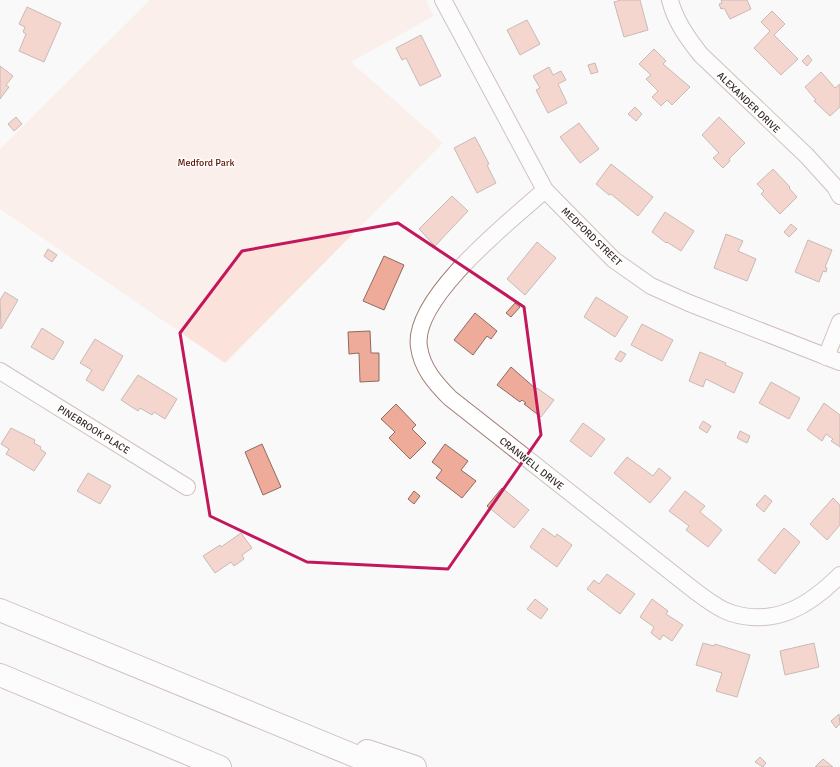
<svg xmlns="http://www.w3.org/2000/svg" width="840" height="767" font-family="Signika,sans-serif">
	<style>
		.green { fill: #fbe2da }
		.building { fill: #eeab99; stroke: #8e6b61 }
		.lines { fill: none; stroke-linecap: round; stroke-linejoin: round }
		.minor-casing { stroke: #a07c72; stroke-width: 18 }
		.motorway-casing { stroke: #a07c72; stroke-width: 24 }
		.minor { stroke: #fff; stroke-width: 16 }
		.motorway { stroke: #fff; stroke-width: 22 }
		.marked { fill: none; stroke: #c2185b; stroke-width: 3; stroke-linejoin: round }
		.labels { text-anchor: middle; stroke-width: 3; stroke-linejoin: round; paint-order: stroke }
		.street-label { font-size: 10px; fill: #382925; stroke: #fff }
		.park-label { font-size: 10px; fill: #601300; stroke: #fff }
	</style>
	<rect width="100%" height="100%" fill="#f9f9f9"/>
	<!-- green -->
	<path class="green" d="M150,0h276l8,16 -83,46 92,81 -218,220 -225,-154v-60z"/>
	<!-- building -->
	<path class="building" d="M621,0h19l8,30 -24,7 -10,-35z
		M721,0h26l4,9 -21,10 -6,-11 -3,1 -2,-5 3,-1z
		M27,7l34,16 -17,39 -25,-11 7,-17 -3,-2 2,-5 -6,-3z
		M772,11l13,13 -11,11 24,24 -17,16 -27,-27 16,-17 -9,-9z
		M527,20l13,24 -20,11 -13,-25z
		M421,35l20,41 -21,10 -14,-28 -4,2 -6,-12z
		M654,49l12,12 -3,3 27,23 -18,18 -5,-5 -6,6 -9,-9 6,-6 -12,-12 5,-4 -12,-11z
		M808,55l4,5 -5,6 -5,-5z
		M595,63l3,9 -7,2 -3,-9z
		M0,66l13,10 -7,9 3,2 -9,12z
		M549,67l4,8 8,-4 5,9 -8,4 9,19 -19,10 -12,-23 4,-2 -7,-12z
		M821,72l14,16 5,-4v23l-10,9 -16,-15 2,-1 -11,-13z
		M635,107l7,7 -6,7 -8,-7z
		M16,117l6,7 -8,7 -6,-7z
		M719,117l26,26 -16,16 1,2 -7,7 -10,-10 6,-5 -17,-18z
		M579,123l20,26 -19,14 -20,-26z
		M475,137l14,27 -2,1 9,18 -19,10 -23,-45z
		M611,164l42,33 -15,19 -27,-22 -2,1 -13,-11z
		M773,169l17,18 -1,1 8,9 -17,17 -19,-20 3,-3 -7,-7z
		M452,196l16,15 -33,35 -16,-17z
		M665,212l29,19 -13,20 -14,-9 -1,1 -14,-11z
		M791,224l6,5 -8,8 -5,-5z
		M726,234l17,7 -5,10 18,8 -9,22 -33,-13z
		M808,240l24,10 -7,17 2,1 -1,4 -3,-1 -4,11 -24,-10z
		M537,242l19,16 -31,37 -18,-16z
		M48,249l9,6 -5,7 -8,-6z
		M384,256l20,9 -20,45 -21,-9z
		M5,292l13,8 -17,29 -1,-29z
		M596,297l32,20 -13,20 -31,-20z
		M515,303l5,4 -9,10 -5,-4z
		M475,313l22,18 -6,8 -4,-3 -14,19 -19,-15z
		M642,324l31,16 -11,21 -31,-16z
		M42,328l22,14 -11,18 -22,-13z
		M370,331l1,22h8v28l-19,1 -1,-29 -10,1 -1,-22z
		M95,339l28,17 -20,35 -17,-11 6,-10 -12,-7z
		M620,351l6,3 -5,8 -6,-3z
		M700,352l26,11 -1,2 18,8 -9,20 -28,-14 -3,8 -14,-6z
		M511,367l25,22 1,-1 17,12 -13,17 -17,-13 2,-1 -4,-3 -2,2 -23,-17z
		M138,375l39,24 -12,20 -11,-7 -2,3 -12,-7 -2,3 -17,-11z
		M771,382l29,16 -11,21 -30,-16z
		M824,403l16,12v32l-9,-6 2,-2 -7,-5 -4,7 -15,-11z
		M396,404l20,21 -4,4 14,14 -16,16 -21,-21 6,-6 -14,-13z
		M703,421l8,5 -4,7 -8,-5z
		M583,423l22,16 -14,18 -21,-16z
		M11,428l24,12 -1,3 7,4 -1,2 6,4 -12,18 -28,-17 3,-5 -8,-5z
		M740,431l10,5 -3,7 -10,-5z
		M262,444l19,43 -18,8 -18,-43z
		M445,444l23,17 -7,9 15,11 -14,17 -26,-20 6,-8 -10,-8z
		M627,457l26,19 6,-8 12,10 -21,25 -36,-30z
		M88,473l23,13 -11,18 -23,-13z
		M502,488l27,22 -15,18 -27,-22z
		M414,491l6,5 -6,8 -6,-5z
		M685,491l20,15 -5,6 22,18 -14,17 -22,-17 3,-4 -20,-15z
		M765,495l7,6 -8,11 -8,-7z
		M833,498l7,7v20l-13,15 -17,-16z
		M543,528l12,9 2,-3 15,11 -15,22 -27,-20z
		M784,528l16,14 -25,32 -17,-14z
		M241,533l11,15 -10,7 2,4 -10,7 -3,-4 -16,11 -12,-17 17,-11 1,2z
		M607,574l28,20 -15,20 -33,-25 7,-9 5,4z
		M535,599l13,10 -7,10 -14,-10z
		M652,599l16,12 -2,3 17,11 -11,16 -9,-6 -3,5 -9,-7 3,-6 -14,-10z
		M703,643l11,3 1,-2 35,11 -13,42 -21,-6 6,-18 -26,-8z
		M814,643l5,24 -34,8 -5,-24z
		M839,714l1,10 -4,4 -5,-7z
		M760,757l6,6 -3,4 -8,-5z
		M823,759l10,8h-18z"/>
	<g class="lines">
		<!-- minor casing -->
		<g class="minor-casing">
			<path id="minor" d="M443,0l102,190 69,70 37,26 38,17 151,59
				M670,0c5,21 18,39 31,55l106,101 28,31 5,9
				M545,190c-34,30 -134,109 -126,157 3,21 16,36 31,51l245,193c11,8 23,18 36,22 45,14 79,-8 109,-38
				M826,357l14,-35
				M0,371l187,116"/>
		</g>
		<!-- motorway casing -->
		<g class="motorway-casing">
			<path id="motorway" d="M0,610l382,157
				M0,675l220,92
				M367,751l48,16"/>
		</g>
		<!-- minor -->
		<use href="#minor" class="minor"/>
		<!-- motorway -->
		<use href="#motorway" class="motorway"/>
	</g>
	<!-- marked area -->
	<path d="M0 0H840V767H0ZM398,223l126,84 17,128 -93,134 -141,-7 -97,-46 -30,-183 62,-82z" fill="#f9f9f9" fill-opacity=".55" fill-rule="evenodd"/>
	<path class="marked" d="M398,223l126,84 17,128 -93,134 -141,-7 -97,-46 -30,-183 62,-82z"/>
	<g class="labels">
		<!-- street labels -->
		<g class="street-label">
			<text transform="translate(749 102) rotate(44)" y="4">ALEXANDER DRIVE</text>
			<text transform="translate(592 236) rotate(44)" y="4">MEDFORD STREET</text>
			<text transform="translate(94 429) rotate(32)" y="4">PINEBROOK PLACE</text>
			<text transform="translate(532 463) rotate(38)" y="4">CRANWELL DRIVE</text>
		</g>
		<!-- park labels -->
		<g class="park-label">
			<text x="206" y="166">Medford Park</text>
		</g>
	</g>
</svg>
